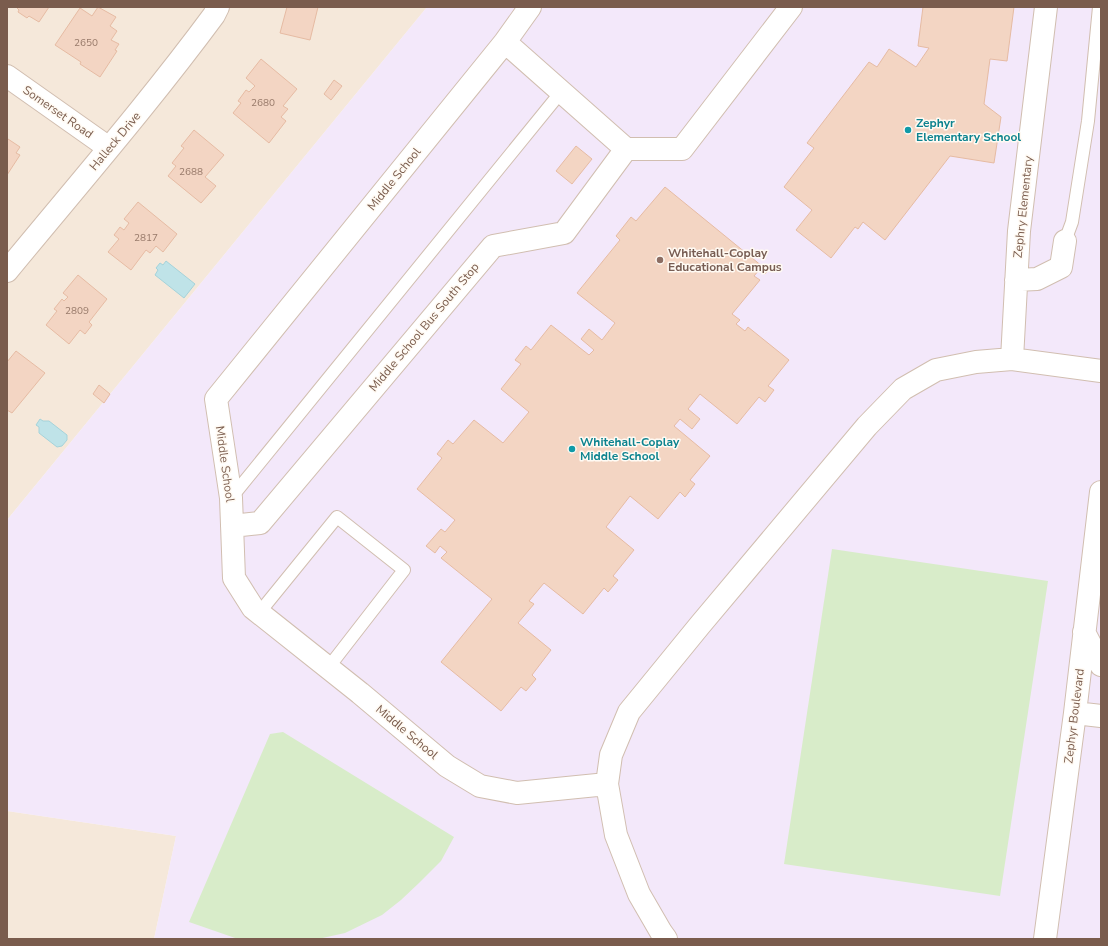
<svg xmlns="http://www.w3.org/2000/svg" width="1108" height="946" font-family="'Nunito Sans',sans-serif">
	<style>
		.residential { fill: #f5e8da }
		.education { fill: #f3e8fa }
		.green { fill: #d8ecc9 }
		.water { fill: #bfe3e8; stroke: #a5d3da }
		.building { fill: #f3d5c3; stroke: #e6bba3 }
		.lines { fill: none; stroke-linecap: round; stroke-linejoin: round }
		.lane-casing { stroke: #d1beb0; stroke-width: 14 }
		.street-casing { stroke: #d1beb0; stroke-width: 24 }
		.lane { stroke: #fff; stroke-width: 12 }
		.street { stroke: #fff; stroke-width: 22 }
		.culture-dot { fill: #0f9aa8; stroke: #fffaf3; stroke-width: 1.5 }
		.education-dot { fill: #8d6e63; stroke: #fffaf3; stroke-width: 1.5 }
		.labels { text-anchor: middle; stroke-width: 3; stroke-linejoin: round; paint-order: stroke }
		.number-label { font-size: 10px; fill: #987a6a }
		.street-label { font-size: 12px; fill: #7a5c4d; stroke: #fffaf3 }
		.culture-label { font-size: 12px; font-weight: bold; fill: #0d838f; stroke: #fffaf3; text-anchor: start }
		.education-label { font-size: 12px; font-weight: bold; fill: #785e54; stroke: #fffaf3; text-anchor: start }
	</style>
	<rect width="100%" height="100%" fill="#fdf6ec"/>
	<!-- residential -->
	<path class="residential" d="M7,7h420l-420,513z
		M7,811l169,25 -22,103h-147z"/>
	<!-- education -->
	<path class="education" d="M427,7h674v932h-947l22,-103 -169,-25v-291z"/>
	<!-- green -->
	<path class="green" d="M832,549l216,32 -48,315 -216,-32z
		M283,732l171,105 -13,24 -22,22 -18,17 -19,15 -37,18 -27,6h-80l-49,-17 81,-188z"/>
	<!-- water -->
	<path class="water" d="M166,261l29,23 -11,14 -29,-23 3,-5 -2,-2 4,-5 3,2z
		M40,419l3,2h6l18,14v5l-5,6 -5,1 -18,-14v-6l-3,-2z"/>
	<!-- building -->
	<path class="building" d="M16,7h33l-10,15 -10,-6 -2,2 -9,-6 1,-2z
		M98,7l18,10 -6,9 7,5 -6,9 8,4 -4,6 2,1 -17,26 -20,-13 1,-2 -26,-17 25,-37 12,8z
		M287,7h31l-8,33 -30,-7z
		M923,7h91l-7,54 -17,-2 -6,45 17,13 -7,46 -44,-7 -65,84 -22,-18 -5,7 -3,-2 -24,31 -35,-28 16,-20 -28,-23 30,-39 -7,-5 62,-81 8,5 12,-18 27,18 13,-19 -11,-2z
		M261,59l36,30 -14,17 5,3 -7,8 5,4 -17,22 -36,-30 8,-10 -3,-2 8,-11 3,2 6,-6 -9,-8z
		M334,80l8,6 -11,14 -7,-6z
		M194,130l30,25 -19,22 11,9 -15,17 -33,-27 8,-10 -4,-3 12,-15 -3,-2z
		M8,139l12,8 -4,6 4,2 -13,20v-34z
		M576,146l16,13 -20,25 -16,-13z
		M665,187l103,84 -3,3 -6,-4 -5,6 6,4 -28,34 8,6 -4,4 9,7 3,-4 41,33 -21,26 6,4 -9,12 -6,-5 -22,27 -37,-30 -12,15 12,10 -8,10 -12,-10 -6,7 36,30 -20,24 5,4 -10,13 -5,-5 -22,27 -28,-23 -24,31 28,23 -21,26 5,4 -10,12 -4,-4 -21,26 -39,-31 -15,18 5,3 -16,19 33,27 -19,25 4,4 -10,12 -5,-4 -20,24 -60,-49 51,-63 -51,-41 6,-6 -7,-6 -5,7 -9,-7 15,-17 4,3 10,-12 -38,-31 25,-31 -5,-4 11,-14 5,4 21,-24 29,23 26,-31 -28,-23 20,-25 -6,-4 11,-14 5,4 20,-25 38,30 5,-5 -13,-11 8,-10 13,11 13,-17 -38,-30 43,-53 -4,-4 15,-19 5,4z
		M138,202l39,32 -14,18 -7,-6 -6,7 -4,-3 -15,20 -23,-18 11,-13 -5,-4 6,-8 4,3 5,-7 -5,-4z
		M78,275l29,24 -18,23 3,3 -7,9 -5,-4 -11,14 -23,-19 11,-14 -3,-2 8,-10 2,2 4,-4 -5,-4z
		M16,351l29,22 -33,40 -5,-3v-48z
		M99,385l11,9 -6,9 -11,-9z"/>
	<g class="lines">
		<!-- lane casing -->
		<g class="lane-casing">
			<path id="lane" d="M1065,241l7,-19 16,-101 11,-114
				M231,498l330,-406
				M259,613l78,-96 67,53 -76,98"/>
		</g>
		<!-- street casing -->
		<g class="street-casing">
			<path id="street" d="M530,7l-25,35 -289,357 15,99 3,80 19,30 107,85 87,73 33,20 37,7 90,-9
				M505,42l121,107h56l109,-142
				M7,76l102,72
				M7,271c70,-85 142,-168 207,-256l4,-8
				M1016,280l21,-1 24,-12 4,-26
				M1012,359l7,-128 27,-224
				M232,526l28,-3 233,-277 71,-13 62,-84
				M1084,632l17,33
				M1075,713l26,3
				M666,939l-5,-7 -22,-38 -23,-59 -9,-51 4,-29 18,-43 71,-87 167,-199 36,-37 33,-19 40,-8 36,-3 89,12
				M1045,939l30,-226 26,-221"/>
		</g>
		<!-- lane -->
		<use href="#lane" class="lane"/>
		<!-- street -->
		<use href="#street" class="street"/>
	</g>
	<!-- markers -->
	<g class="culture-dot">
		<circle cx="908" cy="130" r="4"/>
		<circle cx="572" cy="449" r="4"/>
	</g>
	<circle class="education-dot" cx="660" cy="260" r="4"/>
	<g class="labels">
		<!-- number labels -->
		<g class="number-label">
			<text x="86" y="46">2650</text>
			<text x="263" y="106">2680</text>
			<text x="191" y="175">2688</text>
			<text x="146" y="241">2817</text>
			<text x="77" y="314">2809</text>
		</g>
		<!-- street labels -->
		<g class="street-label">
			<text transform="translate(58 112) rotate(35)" y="4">Somerset Road</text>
			<text transform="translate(115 141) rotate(-50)" y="4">Halleck Drive</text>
			<text transform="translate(394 179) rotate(-51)" y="4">Middle School</text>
			<text transform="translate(1023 207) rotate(-84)" y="4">Zephry Elementary</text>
			<text transform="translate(424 327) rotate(-50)" y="4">Middle School Bus South Stop</text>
			<text transform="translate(225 464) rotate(82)" y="4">Middle School</text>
			<text transform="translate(1074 716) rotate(-83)" y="4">Zephyr Boulevard</text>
			<text transform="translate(407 732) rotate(40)" y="4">Middle School</text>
		</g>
		<!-- culture labels -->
		<g class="culture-label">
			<text x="916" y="127">Zephyr<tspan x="916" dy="14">Elementary School</tspan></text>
			<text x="580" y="446">Whitehall-Coplay<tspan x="580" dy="14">Middle School</tspan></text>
		</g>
		<!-- education labels -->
		<g class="education-label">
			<text x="668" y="257">Whitehall-Coplay<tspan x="668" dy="14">Educational Campus</tspan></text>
		</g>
	</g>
	<!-- border -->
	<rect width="1108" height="946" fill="none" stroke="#7a5c4d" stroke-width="16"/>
</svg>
